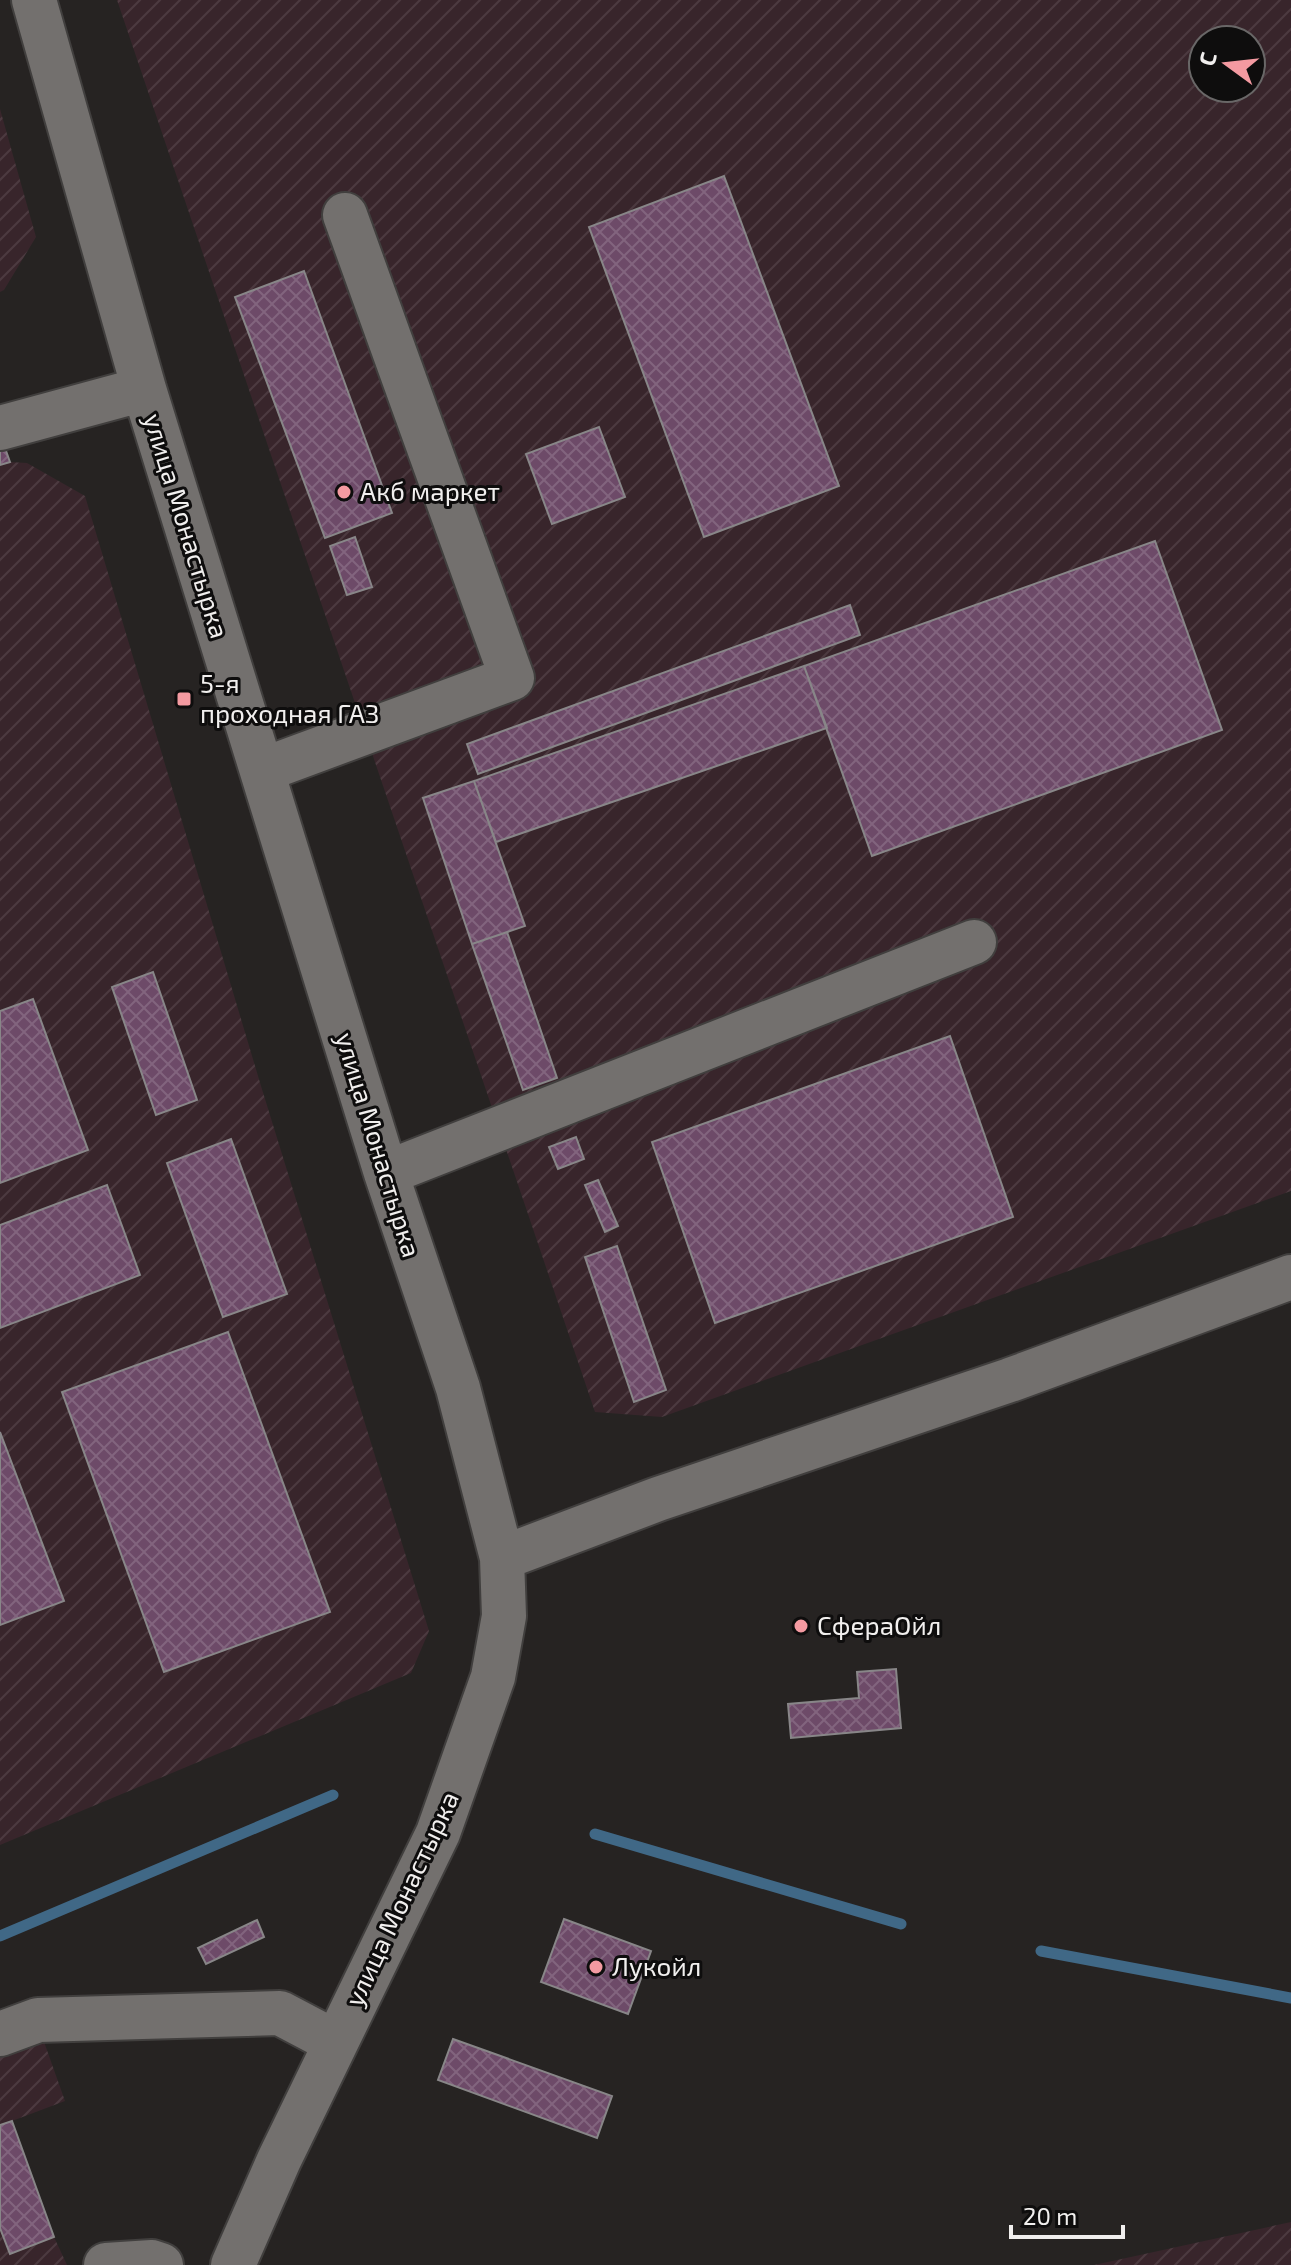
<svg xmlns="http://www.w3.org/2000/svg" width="1291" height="2265" font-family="'Exo 2',sans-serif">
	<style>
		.industrial { fill: url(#industrial-furrows); fill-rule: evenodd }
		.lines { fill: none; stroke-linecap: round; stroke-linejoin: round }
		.stream { stroke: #406886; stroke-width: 11 }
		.building { fill: url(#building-cross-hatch); stroke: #888688; stroke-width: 2 }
		.minor-casing { stroke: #413f3e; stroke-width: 48 }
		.minor { stroke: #73706e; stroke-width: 44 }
		.poi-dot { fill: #f49aa1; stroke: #0e0d0d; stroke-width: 3 }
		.labels { text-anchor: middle; stroke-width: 6; stroke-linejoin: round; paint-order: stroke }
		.poi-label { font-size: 26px; fill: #f1efee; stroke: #0e0d0d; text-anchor: start }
		.street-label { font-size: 26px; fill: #f1efee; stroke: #0e0d0d }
	</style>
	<defs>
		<pattern id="industrial-furrows" width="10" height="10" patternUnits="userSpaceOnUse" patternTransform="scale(2)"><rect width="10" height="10" fill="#38252b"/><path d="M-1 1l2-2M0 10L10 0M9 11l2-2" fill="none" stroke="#4c3a40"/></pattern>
		<pattern id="building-cross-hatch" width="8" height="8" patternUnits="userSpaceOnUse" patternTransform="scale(2)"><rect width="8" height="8" fill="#6d4a68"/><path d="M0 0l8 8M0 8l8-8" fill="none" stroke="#82647e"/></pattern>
	</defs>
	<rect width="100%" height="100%" fill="#262322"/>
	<!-- industrial -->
	<path class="industrial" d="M117,0h1174v1191l-629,226 -67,-5zM1203,40h48v48h-48z
		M0,109l36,128 -32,53 -4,2z
		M0,433l10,29 17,1 58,33 176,590 168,545 -18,42 -411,172z
		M43,2039l22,62 -53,20 42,116 13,28h-67v-210z
		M1291,2222v43h-197z"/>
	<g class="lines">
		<!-- stream -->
		<path class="stream" d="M595,1834l306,90
			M0,1936l333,-141
			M1041,1951l250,47"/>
	</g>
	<!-- building -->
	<path class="building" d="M724,176l115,310 -135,51 -115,-310z
		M304,271l88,242 -67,25 -90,-241z
		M599,427l26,70 -73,27 -26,-70z
		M0,434l10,28 -10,3z
		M355,537l17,50 -25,8 -17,-49z
		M1155,541l67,189 -350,126 -68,-190z
		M850,605l10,30 -382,139 -11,-30z
		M804,666l23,62 -331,114 -22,-61z
		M474,781l51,145 -53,18 -49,-146z
		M507,932l50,146 -34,12 -51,-146z
		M153,972l44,128 -41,15 -44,-128z
		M33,999l55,151 -88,33v-172z
		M950,1036l63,181 -298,106 -63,-181z
		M576,1137l8,22 -26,10 -9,-22z
		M231,1139l56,155 -64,23 -56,-154z
		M598,1180l20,46 -13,6 -20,-47z
		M107,1185l33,90 -140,53v-103z
		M617,1246l49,144 -32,12 -49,-145z
		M228,1332l102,280 -166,60 -102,-280z
		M0,1432l64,169 -64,24z
		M896,1669l5,59 -110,10 -3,-34 71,-6 -2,-26z
		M564,1919l87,32 -23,63 -87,-32z
		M257,1920l7,17 -58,27 -8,-16z
		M453,2039l159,57 -15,42 -159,-58z
		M12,2121l42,116 -44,17 -10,-26v-103z"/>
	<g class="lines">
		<!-- minor casing -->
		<g class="minor-casing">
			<path id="minor" d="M34,0l110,389 242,784 72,215 44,170 2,58 -11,61 -55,156 -159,327 -46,105
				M0,428l144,-39
				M263,770l249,-92 -167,-463
				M386,1173l588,-231
				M502,1558l156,-59 352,-119 281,-103
				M0,2034l38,-14 242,-7 55,29
				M106,2265l46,-3 9,3"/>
		</g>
		<!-- minor -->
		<use href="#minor" class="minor"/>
	</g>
	<!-- markers -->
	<g class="poi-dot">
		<circle cx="344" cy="492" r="8"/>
		<rect x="176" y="691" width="16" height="16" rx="4"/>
		<circle cx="801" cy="1626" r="8"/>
		<circle cx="596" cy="1967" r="8"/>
	</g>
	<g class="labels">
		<!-- poi labels -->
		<g class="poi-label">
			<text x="360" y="501">Акб маркет</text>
			<text x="200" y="693">5-я<tspan x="200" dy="30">проходная ГАЗ</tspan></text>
			<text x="817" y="1635">СфераОйл</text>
			<text x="612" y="1976">Лукойл</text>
		</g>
		<!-- street labels -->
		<g class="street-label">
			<text transform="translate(186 526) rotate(73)" y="9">улица Монастырка</text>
			<text transform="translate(378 1145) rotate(73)" y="9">улица Монастырка</text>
			<text transform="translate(402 1899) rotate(-65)" y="9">улица Монастырка</text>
		</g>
	</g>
	<!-- north arrow -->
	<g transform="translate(1227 64) rotate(285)"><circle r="38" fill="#0e0d0d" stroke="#696767" stroke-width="2"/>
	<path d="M0-6L14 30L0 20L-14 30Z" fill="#f49aa1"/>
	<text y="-12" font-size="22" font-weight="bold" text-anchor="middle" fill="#f1efee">С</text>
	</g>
	<!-- scale -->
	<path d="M1011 2225v12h112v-12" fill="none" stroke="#f1efee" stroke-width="4"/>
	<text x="1023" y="2225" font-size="24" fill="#f1efee" stroke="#0e0d0d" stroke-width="6" paint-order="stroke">20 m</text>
</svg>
